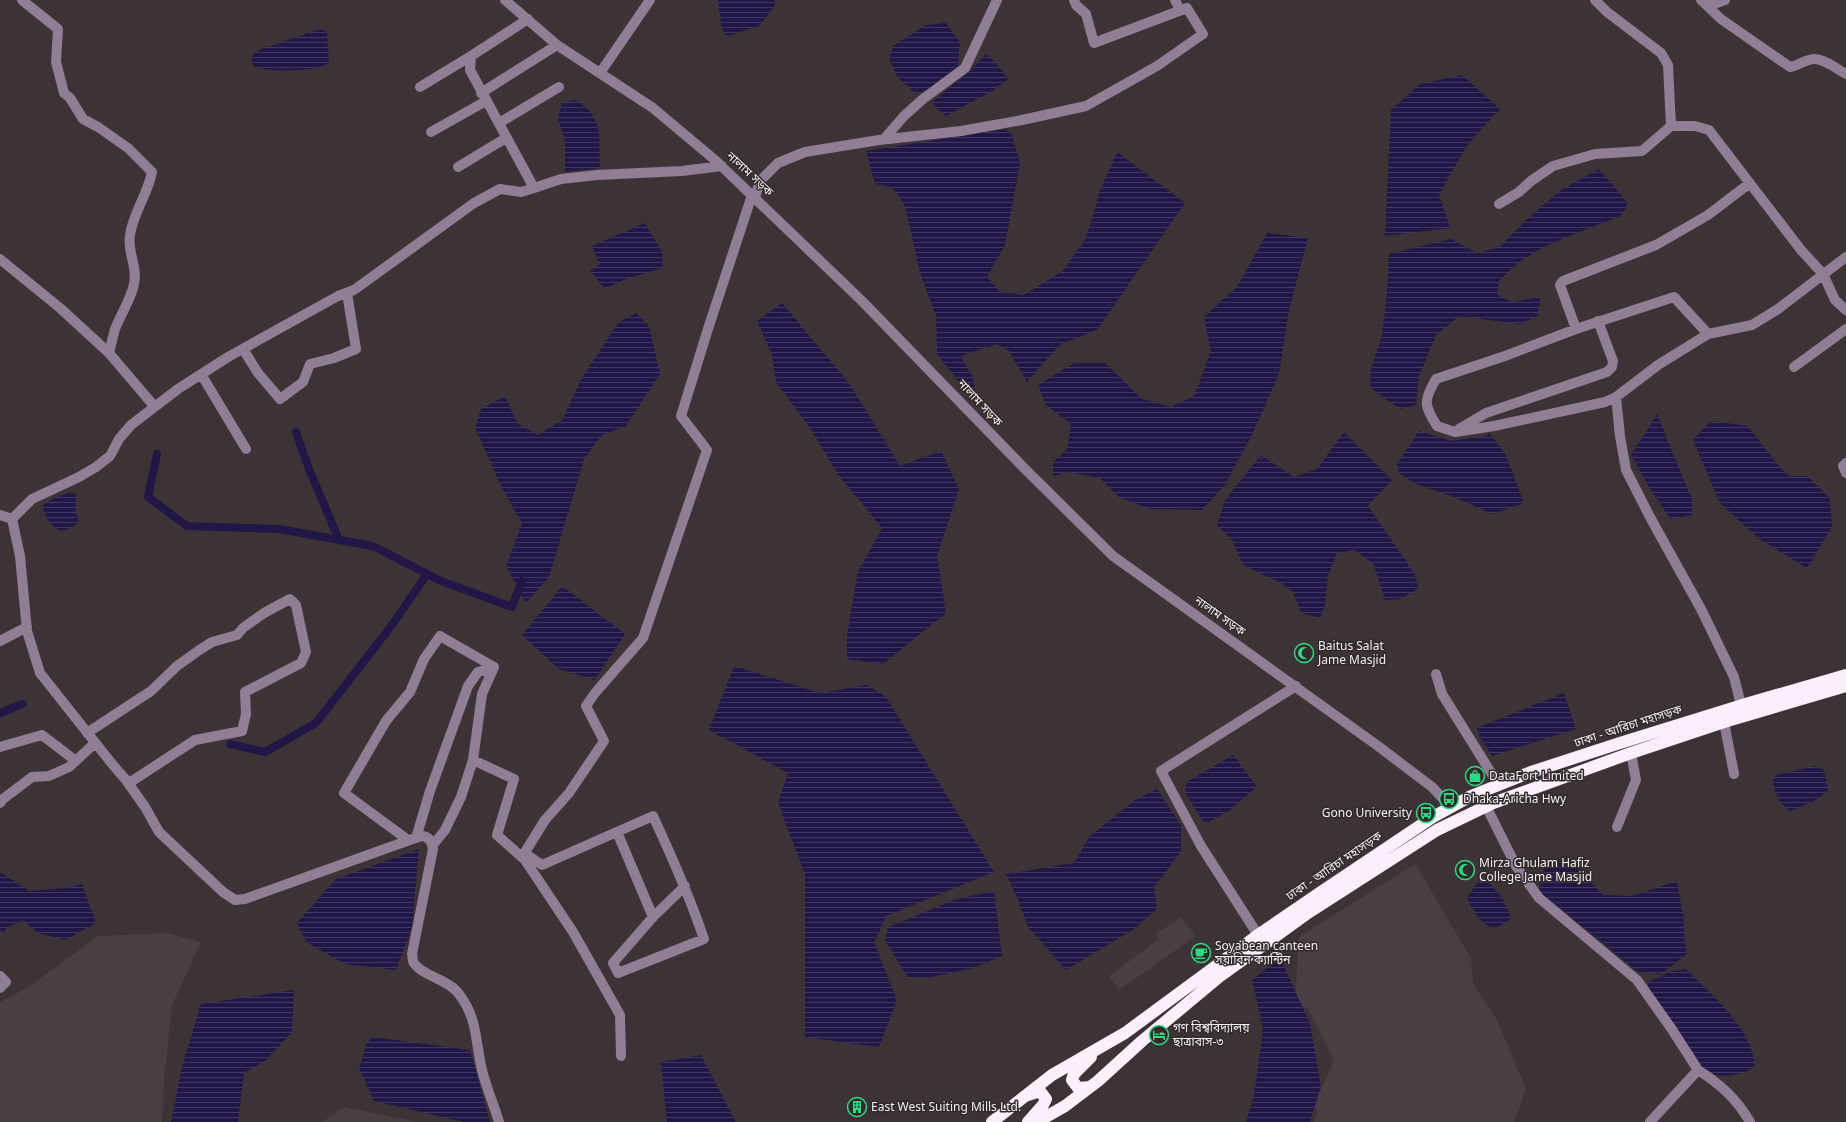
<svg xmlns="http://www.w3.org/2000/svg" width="1846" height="1122" font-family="'Noto Sans','Noto Sans Bengali',sans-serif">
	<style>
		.built { fill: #4b3e43 }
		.water { fill: url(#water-rules) }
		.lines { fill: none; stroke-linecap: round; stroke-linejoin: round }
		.canal { stroke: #201746; stroke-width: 8 }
		.minor { stroke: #907e94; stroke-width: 10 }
		.highway { stroke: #f9f0fb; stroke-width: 12 }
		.labels { text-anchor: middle; stroke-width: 3; stroke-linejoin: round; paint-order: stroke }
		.street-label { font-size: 12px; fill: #f3eef0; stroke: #31292c }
		.poi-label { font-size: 12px; fill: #f3eef0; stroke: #31292c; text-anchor: start }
	</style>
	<defs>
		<pattern id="water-rules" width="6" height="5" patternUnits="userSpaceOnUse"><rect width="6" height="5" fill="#201746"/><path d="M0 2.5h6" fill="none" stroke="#413961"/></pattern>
	</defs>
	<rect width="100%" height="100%" fill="#3b3336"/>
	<!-- built -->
	<path class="built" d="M1415,864l56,94 2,26 24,36 29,69 -12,33h-200l4,-11 -4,-7 20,-44 -26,-51 -13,-6 4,-66z
		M1181,917l15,19 -77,54 -10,-14 50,-37 -3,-5z
		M167,933l34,9 -29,63 -8,75 -2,42h-162v-120l27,-14 71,-52z
		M344,1107l74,15h-96z"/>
	<!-- water -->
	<path class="water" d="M718,0h57v5l-16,21 -31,10 -4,-3 -3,-10z
		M946,23l14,20 -2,23 -30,23 -11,5 -19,-16 -9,-19 4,-13 33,-21z
		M317,30h7l3,4 2,29c-12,9 -62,10 -76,3l-2,-9 8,-7z
		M986,54l12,11 10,14 -16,12 -46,25 -10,-8 -3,-7 36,-29z
		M1462,75l38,34 -32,35 -29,50 11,34 -65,8 6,-126 29,-26z
		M575,100c30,16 23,39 25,68l-35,4v-32l-7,-21 4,-16z
		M1007,129l5,6 8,29 -15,81 -18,32 13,15 24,3 40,-25 22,-32 14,-47 17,-39 68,51 -88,127 -36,14 -18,19 -16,19 -18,-31 -12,-7 -36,12 13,24 1,22 -38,-48 -1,-38 -16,-43 -15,-67 -13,-19 -17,-3 -9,-33z
		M1599,169l29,34 -6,12c-31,14 -66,23 -95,42 -10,6 -20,16 -28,24l-2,14 15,7 29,-5 -4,19 -16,8 -62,-8 -23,19 -17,41 -3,29 -16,4 -29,-21c-4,-17 7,-36 11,-54 4,-26 6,-53 7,-80l62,-15 26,14 23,-6 25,-26 36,-31z
		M645,223l17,29 1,16 -37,11 -21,10 -15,-18 10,-7 -8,-18z
		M1267,233l41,5 -19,72 -10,64 -26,59 -28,52 -23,25 -53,-1 -30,-12 -19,-19 -33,-6 -14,4v-14l14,-12 4,-26 -25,-19 -8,-20 36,-22h31l37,36 29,8 23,-11 17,-45 -7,-34 33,-30z
		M782,303l67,80 51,83 41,-15 18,38 -22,67 9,57 -63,51 -36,-5v-24l11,-63 24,-44 -45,-55 -25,-42 -36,-49 -4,-27 -15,-34z
		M636,313l13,13 11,48 -34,52 -24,9 -18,24 -35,118 -23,26 -20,-37 16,-43 -20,-35 -27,-60 6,-19 24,-13 13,28 20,11 24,-15 21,-44 36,-54z
		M1657,414l35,86v15l-22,4 -24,-37 -15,-27z
		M1711,421l37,5c14,17 25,35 41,50h19l22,23 2,28 -25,41 -48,-29 -39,-36 -27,-63z
		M1419,431l32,10 35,-5 3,-3 16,20 19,50 -31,11 -44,-19 -33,-11 -17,-11 -2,-9z
		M1344,432l48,48 -24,26 46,67 5,15 -18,11 -16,1 -12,-37 -19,-13 -17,3 -9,23 -3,29 -5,13 -19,-5 -8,-21 -12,-9 -38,-18 -11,-25 -15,-15 8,-25 36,-45 33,22 23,-8z
		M68,493l8,1 -1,15 4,13 -6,5 -11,4c-11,-4 -18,-14 -19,-26l11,-7z
		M562,586l63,48 -30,46 -36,-11 -37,-34z
		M734,666l86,27 47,-8 19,12 108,175 -108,44 -12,26 23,58 -18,47 -74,-10v-163l-19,-49 -8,-23 10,-29 -79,-43z
		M1564,693l12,36 -84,27 -11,-17 -4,-11z
		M1233,755l24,32 -27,23 -25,14 -20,-31 2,-11z
		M1815,766l9,4 4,21 -14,10 -24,10c-9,-6 -17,-20 -17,-31l3,-5z
		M1157,789l24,36v27l-27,35 3,22 -23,20 -68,41 -38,-43 -12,-32 -10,-21 68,-11 15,-26 46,-37z
		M419,849l-7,78 -16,43 -51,-6 -39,-22 -9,-19 39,-44z
		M1546,859l27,4 30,32 29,1 45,-15 6,34 3,40 -25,19 -23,-2 -99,-81z
		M0,872l29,19 37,-3 16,-4 14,39 -31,17 -27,-7 -15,-13 -16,8 -4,5 -3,-3z
		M1486,881c14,11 20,21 25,38 -4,2 -7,5 -11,7 -15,7 -28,-17 -33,-28l9,-14z
		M994,891l8,65 -29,12 -42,9 -23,1 -23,-38 3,-13 69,-28z
		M1280,958l30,65 11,64 -11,35h-64l8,-26 9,-67 -11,-49z
		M1686,969c23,24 71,63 68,99 -12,6 -31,11 -44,5 -18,-9 -51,-65 -63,-83l2,-8 23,-11z
		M294,990l-2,42 -27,29 -21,12 -6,49h-67l11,-55 19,-63z
		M373,1037l97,13 20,72h-26l-90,-21 -15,-33 8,-25z
		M701,1055l35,67h-69l-6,-60z"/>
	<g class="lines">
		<!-- canal -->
		<path class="canal" d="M296,432l13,37 30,71
			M157,454l-9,43 39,29 92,3 94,17 68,35 71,26 10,-26
			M0,713l22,-9
			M230,744l35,8 51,-29 76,-98 35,-51"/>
		<!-- minor -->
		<path class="minor" d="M22,0l36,29 -2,33 8,31 6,5 13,21 15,8 30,21 24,24c-4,22 -19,41 -22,63 -3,17 8,32 4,49 -3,15 -13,30 -19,45 -2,7 -4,16 -6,24
			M505,0l52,45 96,63 62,52 147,141 163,168 88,87 265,190 54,41 19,20
			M1175,0l5,10
			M1595,0l12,12 54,41 7,12 3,61h24l14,4 92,120 22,24 12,26 11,10
			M1701,0l20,19 69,48c8,-1 16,-8 24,-8 11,0 23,10 32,15
			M1708,6l17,-6
			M528,19l-57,37 -1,14 64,118 27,-9 36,-4 85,-4 40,-5
			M600,73l50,-73
			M420,87l51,-31
			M481,93l76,-48
			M499,123l60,-36
			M431,132l55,-31
			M884,139l20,-23 19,-17 42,-31 32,-68
			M458,167l48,-29
			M755,197l5,-16 18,-18 27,-11 74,-12 82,-9 61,-11 64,-14 71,-40 46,-32 -16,-26 -93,35 -8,-29 -10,-9 -2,-5
			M1499,204l20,-12 12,-11 22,-15 42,-12 47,-3 29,-25
			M0,259l60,49 49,45 45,53
			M1576,329l-71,27 -69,23c-13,22 -12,26 1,47l18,6 39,-6 111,-24 11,-5
			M1708,334l44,-9 26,-16 68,-52
			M243,349l15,24 22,26 23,-17 7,-18 24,-6 22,-9 -9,-56
			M1794,367l52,-38
			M201,374l45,75
			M1459,429l27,-16 121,-41 5,-5 1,-6 -15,-40
			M1846,463l-3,3 3,7
			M0,515l12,4 8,37 7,75 13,42 73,92 13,15 19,27 14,25 64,60 12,8 10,-1 176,-63c8,0 11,6 12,13l-21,105c1,3 0,7 2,9 8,13 34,16 45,31 19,25 16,47 23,76 4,17 12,35 17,52
			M12,519l20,-20 47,-22 17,-10 14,-11 9,-17 12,-14 47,-36 50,-32 110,-61 16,-6 120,-87 26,-14 21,3 13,-4
			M0,641l27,-14
			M1436,674l6,20 56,90
			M1741,705l-7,-28 -33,-68 -50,-90 -25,-49 -6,-34 -4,-39 42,-32 50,-31 -34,-37 -98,32 -16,-44 3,-4 93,-36 52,-30 42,-32
			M1724,722l10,52
			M87,733l64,-42 26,-25 21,-15 14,-9 25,-7 6,-7 21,-15 26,-14 6,6 10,47 -5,11 -56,29 1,22 -4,17 -47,9 -66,43
			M0,747l42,-12 34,26
			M473,760l41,19 -17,56 28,25 4,-4 13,9 111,-49c19,41 37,81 51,123l-86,34 -5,-10 40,-46 32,-31
			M0,803l3,-4 29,-22 17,-1 20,-9 26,-24
			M1486,806l30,60 23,32 98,82 34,48 27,42 -48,52
			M1617,827l19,-47 -5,-27
			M617,832l36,85
			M408,840l-64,-47 42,-72 24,-29 14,-33 16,-23 54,31 -16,5 -10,14 -38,105 -14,47
			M433,845l12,-15 16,-33 12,-37 9,-66 12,-27
			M522,857l23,-37 24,-27 35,-52 -18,-35 9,-13 48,-55 64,-188 -26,-34 26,-84 45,-137
			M525,860l48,72 47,83 1,41
			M1258,935l-57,-89 -40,-75 135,-85
			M0,976l6,6 -6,6
			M1698,1070c22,14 39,29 52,52"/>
		<!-- highway -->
		<path class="highway" d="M1090,1087l-12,1 -6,-8 2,-6 17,-17
			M992,1122l60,-47 73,-42 133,-98 63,-43 112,-75 38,-21 60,-24 89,-29 129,-40 97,-28
			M1028,1122l15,-17 3,-6 -6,-8 -12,4
			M1037,1122l28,-16 33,-25 44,-40 77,-64 89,-64 129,-83 56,-27 138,-50 93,-31 122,-36"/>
	</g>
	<!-- icons -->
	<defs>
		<g id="mosque-ring" transform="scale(1)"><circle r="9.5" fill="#31292c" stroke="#31d882" stroke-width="1.5"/><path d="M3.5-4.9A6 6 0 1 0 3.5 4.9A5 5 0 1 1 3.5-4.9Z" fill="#31d882"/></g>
		<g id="shop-ring" transform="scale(1)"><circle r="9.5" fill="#31292c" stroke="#31d882" stroke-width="1.5"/><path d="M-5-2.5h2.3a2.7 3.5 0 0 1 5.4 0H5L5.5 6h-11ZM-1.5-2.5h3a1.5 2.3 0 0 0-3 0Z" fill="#31d882"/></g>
		<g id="bus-ring" transform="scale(1)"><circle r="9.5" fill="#31292c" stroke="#31d882" stroke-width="1.5"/><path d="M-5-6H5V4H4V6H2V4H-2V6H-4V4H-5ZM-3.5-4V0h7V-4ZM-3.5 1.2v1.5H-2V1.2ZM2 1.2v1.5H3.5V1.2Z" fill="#31d882"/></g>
		<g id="cafe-ring" transform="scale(1)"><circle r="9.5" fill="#31292c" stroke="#31d882" stroke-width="1.5"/><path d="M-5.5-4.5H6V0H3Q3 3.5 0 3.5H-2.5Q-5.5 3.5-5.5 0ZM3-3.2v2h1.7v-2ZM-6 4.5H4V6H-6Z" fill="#31d882"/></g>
		<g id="hotel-ring" transform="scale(1)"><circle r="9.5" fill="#31292c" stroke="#31d882" stroke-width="1.5"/><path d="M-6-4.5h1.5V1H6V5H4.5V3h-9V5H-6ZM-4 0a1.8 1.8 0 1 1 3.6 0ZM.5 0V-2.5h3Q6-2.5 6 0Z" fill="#31d882"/></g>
		<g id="building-ring" transform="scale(1)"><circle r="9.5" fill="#31292c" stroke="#31d882" stroke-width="1.5"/><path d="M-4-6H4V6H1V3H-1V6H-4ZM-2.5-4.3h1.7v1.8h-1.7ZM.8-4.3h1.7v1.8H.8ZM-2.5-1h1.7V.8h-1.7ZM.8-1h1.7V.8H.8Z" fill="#31d882"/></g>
	</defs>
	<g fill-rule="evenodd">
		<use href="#mosque-ring" x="1304" y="653"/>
		<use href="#shop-ring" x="1475" y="776"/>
		<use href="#bus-ring" x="1449" y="799"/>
		<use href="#bus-ring" x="1426" y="813"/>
		<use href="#mosque-ring" x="1465" y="870"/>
		<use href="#cafe-ring" x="1201" y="953"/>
		<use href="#hotel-ring" x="1159" y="1035"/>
		<use href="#building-ring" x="857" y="1107"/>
	</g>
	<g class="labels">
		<!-- street labels -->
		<g class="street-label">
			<text transform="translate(750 174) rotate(43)" y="4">নালাম সড়ক</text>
			<text transform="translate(980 403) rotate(47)" y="4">নালাম সড়ক</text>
			<text transform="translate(1220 616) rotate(35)" y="4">নালাম সড়ক</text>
			<text transform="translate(1628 726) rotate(-18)" y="4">ঢাকা - আরিচা মহাসড়ক</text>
			<text transform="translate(1334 866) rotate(-34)" y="4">ঢাকা - আরিচা মহাসড়ক</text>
		</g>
		<!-- poi labels -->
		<g class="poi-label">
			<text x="1318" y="650">Baitus Salat<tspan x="1318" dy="14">Jame Masjid</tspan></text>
			<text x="1489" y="780">DataFort Limited</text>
			<text x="1463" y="803">Dhaka-Aricha Hwy</text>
			<text x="1412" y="817" text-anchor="end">Gono University</text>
			<text x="1479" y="867">Mirza Ghulam Hafiz<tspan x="1479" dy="14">College Jame Masjid</tspan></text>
			<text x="1215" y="950">Soyabean canteen<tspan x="1215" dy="14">সয়াবিন ক্যান্টিন</tspan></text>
			<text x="1173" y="1032">গণ বিশ্ববিদ্যালয়<tspan x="1173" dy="14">ছাত্রাবাস-৩</tspan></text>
			<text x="871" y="1111">East West Suiting Mills Ltd.</text>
		</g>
	</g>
</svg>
